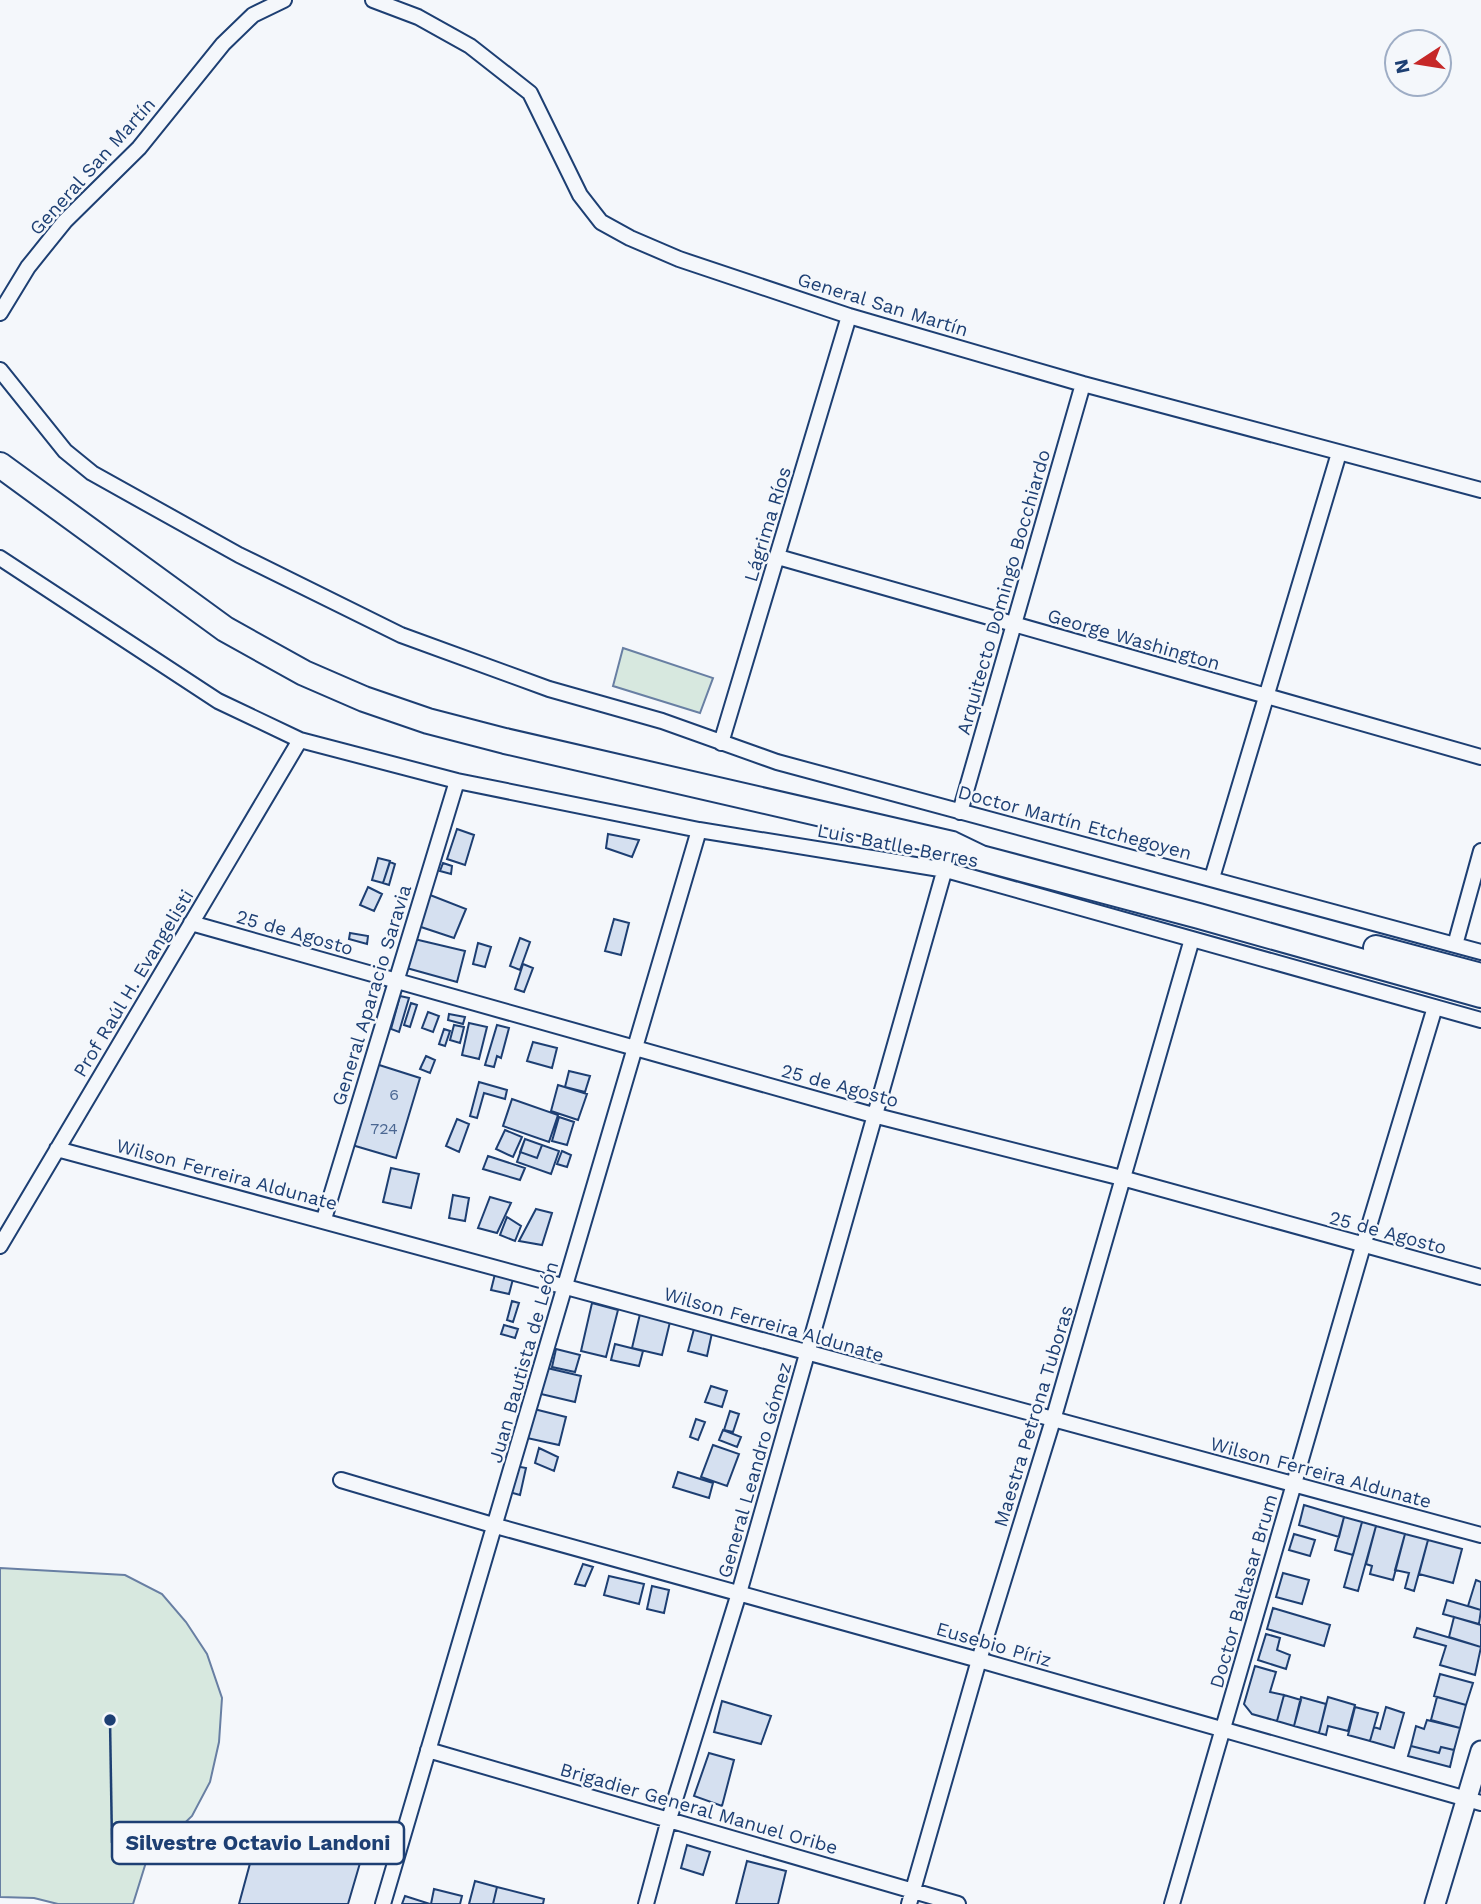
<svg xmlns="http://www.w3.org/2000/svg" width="1481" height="1904" font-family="'Work Sans',sans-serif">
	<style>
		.park { fill: #d7e8df; stroke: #687fa3; stroke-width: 2 }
		.building { fill: #d5e0f0; stroke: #1d3f73; stroke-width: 2 }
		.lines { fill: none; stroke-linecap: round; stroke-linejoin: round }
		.minor-casing { stroke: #1d3f73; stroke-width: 18 }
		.tertiary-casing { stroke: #1d3f73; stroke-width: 23 }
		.trunk-casing { stroke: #1d3f73; stroke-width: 28 }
		.minor { stroke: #f4f7fb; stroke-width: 14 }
		.tertiary { stroke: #f4f7fb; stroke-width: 19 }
		.trunk { stroke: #f4f7fb; stroke-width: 24 }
		.labels { text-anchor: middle; stroke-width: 5; stroke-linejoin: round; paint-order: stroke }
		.number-label { font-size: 16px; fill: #4b6792 }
		.street-label { font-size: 19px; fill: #1d3f73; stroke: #f4f7fb }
		.leader { fill: none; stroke: #1d3f73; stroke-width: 2.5 }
		.callout-dot { fill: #1d3f73; stroke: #f4f7fb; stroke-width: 2.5 }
		.callout { fill: #f4f7fb; stroke: #1d3f73; stroke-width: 2.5 }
		.callout-label { font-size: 21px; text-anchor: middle; font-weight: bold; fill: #1d3f73 }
	</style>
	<rect width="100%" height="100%" fill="#f4f7fb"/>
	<!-- park -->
	<path class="park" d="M623,648l90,30 -13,35 -87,-27z
		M0,1568l125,7 37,19 24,28 21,32 15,44 -3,44 -9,40 -18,34 -45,43 -14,45h-75l-24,-6 -34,-1z"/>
	<!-- building -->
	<path class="building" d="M457,829l17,6 -9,30 -18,-6z
		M608,834l31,6 -7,17 -26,-9z
		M378,858l12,3 -7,22 -11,-3z
		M390,862l5,2 -6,21 -6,-2z
		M443,863l9,3 -1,8 -11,-3z
		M368,887l14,7 -8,17 -14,-6z
		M425,893l41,16 -12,29 -36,-12z
		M614,919l15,4 -8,32 -16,-4z
		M350,933l18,3 -1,8 -18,-5z
		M410,938l55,13 -8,31 -54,-15z
		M520,938l10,4 -10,28 -10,-4z
		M478,943l13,4 -6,20 -12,-3z
		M523,964l10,4 -9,24 -9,-3z
		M400,996l9,2 -10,34 -8,-3z
		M411,1003l6,2 -7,22 -6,-2z
		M428,1012l11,4 -6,16 -11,-4z
		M449,1014l16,3 -2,7 -15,-4z
		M469,1023l18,4 -8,32 -17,-4z
		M454,1025l10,2 -4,16 -10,-3z
		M497,1025l12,3 -8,30 -4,-2 -3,11 -9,-2z
		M444,1029l6,2 -5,15 -6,-2z
		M533,1042l24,6 -5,20 -25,-7z
		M426,1056l9,4 -5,13 -10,-4z
		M376,1064l44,14 -24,80 -44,-13z
		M569,1071l21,5 -5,16 -20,-5z
		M479,1082l28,8 -2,9 -21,-6 -7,25 -7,-2z
		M558,1085l29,9 -9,26 -27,-9z
		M512,1099l46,16 -9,27 -46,-16z
		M559,1117l15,5 -7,23 -15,-4z
		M457,1119l12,5 -10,28 -13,-6z
		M505,1130l17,7 -9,20 -17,-8z
		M525,1139l17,6 -5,13 -17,-6z
		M525,1139l34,12 -8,23 -34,-12z
		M562,1151l9,4 -4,12 -10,-3z
		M488,1156l37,12 -5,12 -37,-11z
		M391,1168l28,6 -8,34 -28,-6z
		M453,1195l16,3 -4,23 -16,-3z
		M490,1197l21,6 -14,30 -19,-5z
		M536,1209l16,4 -10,32 -23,-4z
		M507,1217l14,9 -6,15 -15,-6z
		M495,1274l18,5 -4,15 -18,-4z
		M512,1301l7,2 -6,19 -6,-2z
		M592,1303l26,7 -12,47 -25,-6z
		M640,1314l30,8 -8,33 -30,-7z
		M504,1325l14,4 -3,9 -14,-4z
		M694,1329l18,4 -5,23 -19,-5z
		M615,1344l28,7 -4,15 -28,-6z
		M556,1349l24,6 -5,17 -23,-5z
		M547,1368l34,8 -6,26 -34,-8z
		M711,1386l16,5 -5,16 -17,-5z
		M534,1409l32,8 -7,28 -32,-7z
		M730,1411l9,3 -6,18 -9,-2z
		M696,1419l9,3 -7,18 -8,-3z
		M723,1430l18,7 -4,10 -18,-7z
		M713,1445l26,9 -12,32 -26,-9z
		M539,1448l19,9 -4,14 -19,-8z
		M515,1466l11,2 -6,27 -11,-3z
		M678,1472l35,11 -4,15 -36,-11z
		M1304,1505l40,12 -5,20 -40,-12z
		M1344,1517l18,5 -9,33 -18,-5z
		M1362,1522l14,4 -18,65 -14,-4z
		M1376,1526l29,8 -12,46 -23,-6 2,-8 -6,-2z
		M1294,1534l21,6 -5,16 -21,-6z
		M1405,1534l23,6 -14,51 -9,-3 4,-15 -14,-3z
		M1428,1540l34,9 -9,34 -34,-9z
		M583,1564l10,3 -8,19 -10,-2z
		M1283,1573l26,7 -7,24 -26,-7z
		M609,1576l35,8 -5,20 -35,-9z
		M1476,1580l5,2v28l-13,-4z
		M652,1586l17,4 -5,23 -17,-4z
		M1447,1600l34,10 -2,14 -36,-10z
		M1273,1608l57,17 -6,21 -57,-17z
		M1454,1617l27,8v22l-32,-10z
		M1417,1628l64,19 -6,28 -35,-10 6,-19 -32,-9z
		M1266,1634l14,4 -3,12 13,5 -4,14 -28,-9z
		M1255,1666l21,6 -6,20 14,3 -7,26 -25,-7 -8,-10z
		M1440,1674l33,9 -7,22 -32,-9z
		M1284,1695l17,5 -7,26 -17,-5z
		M1301,1697l25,7 -7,29 -25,-7z
		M1328,1697l27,8 -7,26 -20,-5 -2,9 -7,-2z
		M1437,1697l29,8 -6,23 -29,-8z
		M722,1701l49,15 -10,28 -47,-12z
		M1355,1707l23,6 -8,28 -22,-6z
		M1386,1707l18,6 -10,35 -24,-7 4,-14 6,2z
		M1427,1720l33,8 -6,22 -13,-3 -2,6 -28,-7 5,-20 8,3z
		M1411,1746l28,7 2,-6 13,3 -4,17 -42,-11z
		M709,1753l25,7 -12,46 -28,-10z
		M258,1834l102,29 -12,41h-109z
		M687,1845l23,7 -7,23 -22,-7z
		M747,1861l39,10 -8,33h-42z
		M475,1881l22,6 -4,17h-24z
		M497,1887l47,12 -1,5h-50z
		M434,1889l28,7 -2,8h-29z
		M405,1896l25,8h-28z"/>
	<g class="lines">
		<!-- minor casing -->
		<g class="minor-casing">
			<path id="minor" d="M373,0l45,17 52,29 60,47 50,102 21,27 29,16 49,21 170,57 234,68 398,106
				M0,313l28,-46 37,-46 74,-73 84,-104 30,-29 31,-15
				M0,370l65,81 27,22 147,82 162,80 148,54 113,32 115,41 704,190
				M778,557l703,200
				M0,558l218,143 82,39 157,41 242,49 247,40 535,150
				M721,743l128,-427
				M960,812l123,-428
				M1212,878l127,-425
				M191,923l682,192 249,63 359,99
				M1455,945l26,-94
				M57,1149l1424,386
				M324,1219l133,-438
				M0,1246l300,-506
				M341,1480l155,46 483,134 502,143
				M428,1750l530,154
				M383,1904l316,-1074
				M646,1904l23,-85 70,-226 213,-749
				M909,1904l70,-244 74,-240 139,-481
				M1172,1904l191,-658 72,-239"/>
		</g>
		<!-- tertiary casing -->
		<g class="tertiary-casing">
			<path id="tertiary" d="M1435,1904l46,-153"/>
		</g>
		<!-- trunk casing -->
		<g class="trunk-casing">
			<path id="trunk" d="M0,465l225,164 79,44 60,26 64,22 77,20 447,103 29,14 218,58 282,79
				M1376,948l105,28"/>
		</g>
		<!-- minor -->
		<use href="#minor" class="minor"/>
		<!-- tertiary -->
		<use href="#tertiary" class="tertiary"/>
		<!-- trunk -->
		<use href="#trunk" class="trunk"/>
	</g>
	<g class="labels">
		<!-- number labels -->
		<g class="number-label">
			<text x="394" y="1100">6</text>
			<text x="384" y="1134">724</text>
		</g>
		<!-- street labels -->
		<g class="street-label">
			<text transform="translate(92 166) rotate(-48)" y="7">General San Martín</text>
			<text transform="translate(883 304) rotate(17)" y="7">General San Martín</text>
			<text transform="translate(767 524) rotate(-73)" y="7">Lágrima Ríos</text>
			<text transform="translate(1003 592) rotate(-74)" y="7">Arquitecto Domingo Bocchiardo</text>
			<text transform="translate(1134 639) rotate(16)" y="7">George Washington</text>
			<text transform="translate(1075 822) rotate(15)" y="7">Doctor Martín Etchegoyen</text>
			<text transform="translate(898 845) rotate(11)" y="7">Luis Batlle Berres</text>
			<text transform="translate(295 932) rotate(16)" y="7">25 de Agosto</text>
			<text transform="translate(133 983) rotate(-59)" y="7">Prof Raúl H. Evangelisti</text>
			<text transform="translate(371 995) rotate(-73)" y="7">General Aparacio Saravia</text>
			<text transform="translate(840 1085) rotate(15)" y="7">25 de Agosto</text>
			<text transform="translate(227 1174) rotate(15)" y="7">Wilson Ferreira Aldunate</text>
			<text transform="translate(1388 1232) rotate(15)" y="7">25 de Agosto</text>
			<text transform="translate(774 1324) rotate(16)" y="7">Wilson Ferreira Aldunate</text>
			<text transform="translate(523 1362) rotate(-74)" y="7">Juan Bautista de León</text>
			<text transform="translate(1033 1416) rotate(-73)" y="7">Maestra Petrona Tuboras</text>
			<text transform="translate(754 1470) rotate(-74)" y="7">General Leandro Gómez</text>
			<text transform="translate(1321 1472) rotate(15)" y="7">Wilson Ferreira Aldunate</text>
			<text transform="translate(1243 1591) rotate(-74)" y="7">Doctor Baltasar Brum</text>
			<text transform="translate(994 1644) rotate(16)" y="7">Eusebio Píriz</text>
			<text transform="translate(699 1808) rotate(16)" y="7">Brigadier General Manuel Oribe</text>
		</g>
	</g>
	<!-- callouts -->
	<path class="leader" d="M110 1720L112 1843"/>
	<circle class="callout-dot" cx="110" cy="1720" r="7"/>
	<rect class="callout" x="112" y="1822" width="292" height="42" rx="7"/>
	<g class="callout-label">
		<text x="258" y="1850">Silvestre Octavio Landoni</text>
	</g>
	<!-- north arrow -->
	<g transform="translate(1418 63) rotate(258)"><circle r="33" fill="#f4f7fb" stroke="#9eadc5" stroke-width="2"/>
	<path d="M0-5L12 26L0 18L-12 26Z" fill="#c62828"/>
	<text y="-10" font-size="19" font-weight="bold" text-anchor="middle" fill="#1d3f73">N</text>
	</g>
</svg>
